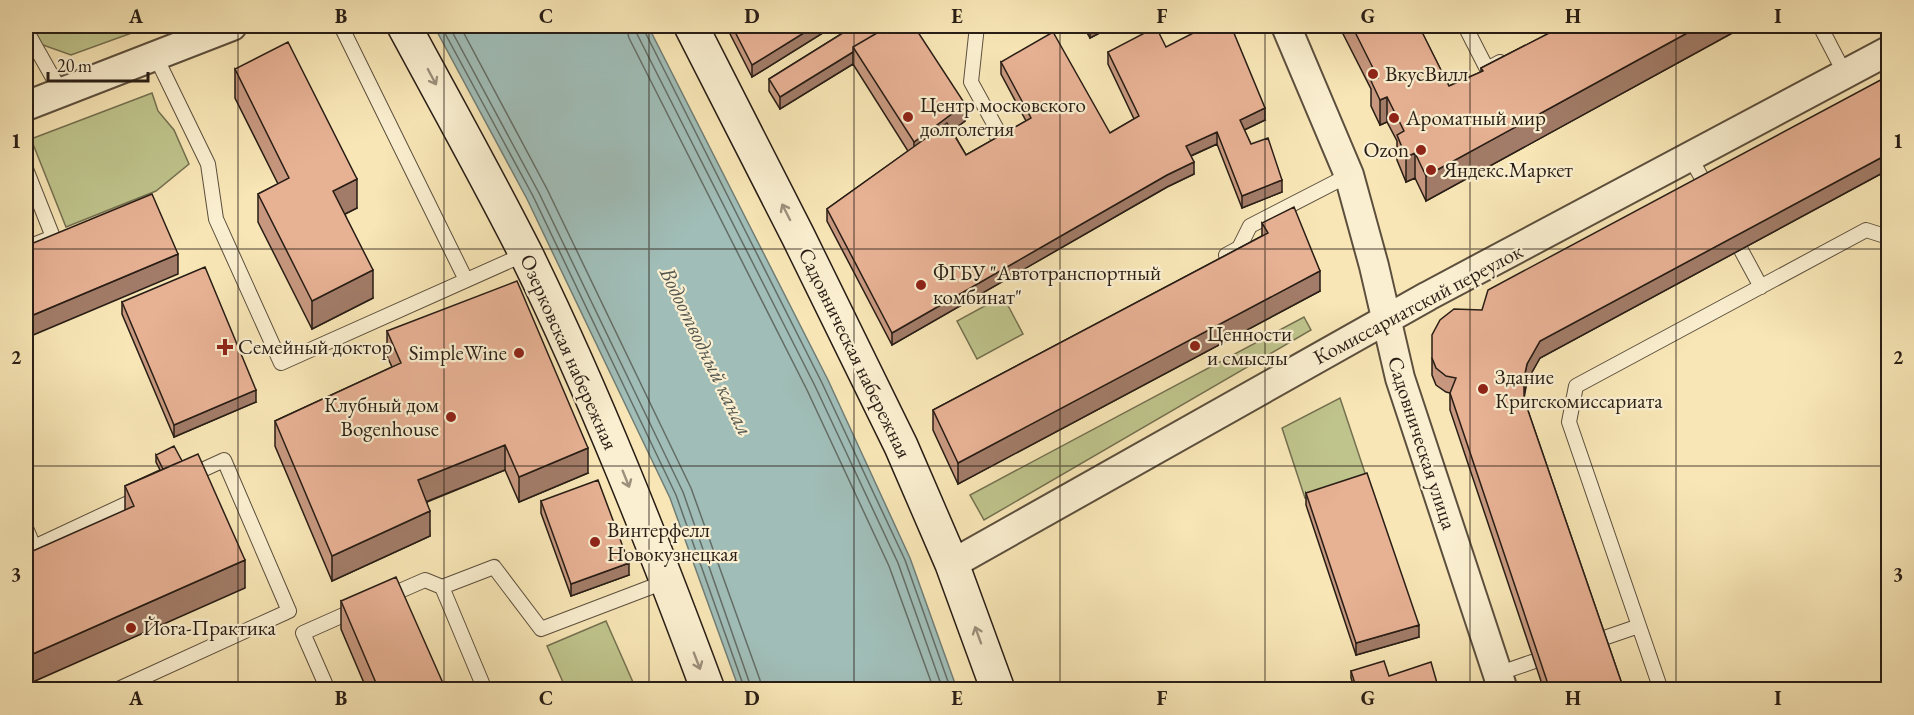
<svg xmlns="http://www.w3.org/2000/svg" width="1914" height="715" font-family="'EB Garamond',serif">
	<style>
		.green { fill: #bfc48c; stroke: #747050; stroke-width: 1.5 }
		.water { fill: #a0bdb7; stroke: #707d76; stroke-width: 1.5 }
		.lines { fill: none; stroke-linecap: round; stroke-linejoin: round }
		.shore { stroke: #646d66; stroke-width: 1.5 }
		.lane-casing { stroke: #5c4f3d; stroke-width: 16 }
		.street-casing { stroke: #5c4f3d; stroke-width: 32 }
		.secondary-casing { stroke: #281d15; stroke-width: 36 }
		.lane { stroke: #faefd0; stroke-width: 14 }
		.street { stroke: #faefd0; stroke-width: 28 }
		.secondary { stroke: #faefd0; stroke-width: 33 }
		.wall { fill: #c7987f; stroke: #281d15; stroke-width: 1.5 }
		.shaded-wall { fill: #a27c68; stroke: #281d15; stroke-width: 1.5 }
		.building { fill: #e7b194; stroke: #281d15; stroke-width: 1.5 }
		.oneway { stroke: #9c907c }
		.grid { fill: none; stroke: #281d15; stroke-width: 1.5; stroke-opacity: 0.55 }
		.poi-dot { fill: #8f2418; stroke: #faefd0; stroke-width: 2 }
		.labels { text-anchor: middle; stroke-width: 4.5; stroke-linejoin: round; paint-order: stroke }
		.poi-label { font-size: 21px; fill: #281d15; stroke: #faefd0; text-anchor: start }
		.street-label { font-size: 21px; fill: #281d15; stroke: #faefd0 }
		.water-label { font-size: 22px; font-style: italic; fill: #52554e; stroke: #faefd0 }
		.neatline { fill: none; stroke: #281d15; stroke-width: 2 }
		.grid-label { font-size: 20px; text-anchor: middle; font-weight: bold; fill: #281d15 }
	</style>
	<rect width="100%" height="100%" fill="#f8e6b6"/>
	<filter id="stains"><feTurbulence type="fractalNoise" baseFrequency=".00333" numOctaves="4"/><feColorMatrix values="0 0 0 0 .2 0 0 0 0 .09 0 0 0 0 .02 0 0 0 .5 -.17"/></filter>
	<radialGradient id="worn" r=".72"><stop offset=".6" stop-color="#630" stop-opacity="0"/><stop offset="1" stop-color="#630" stop-opacity=".3"/></radialGradient>
	<!-- green -->
	<path class="green" d="M26,26h125l-80,29 -45,-16z
		M152,93l6,18 16,19 15,34 -33,27 -90,36 -35,-88z
		M1003,296l20,38 -46,25 -20,-38z
		M1304,317l7,13 -327,190 -14,-25z
		M1340,398l26,78 -61,22 -23,-70z
		M606,621l30,68h-70l-19,-43z"/>
	<!-- water -->
	<path class="water" d="M434,26h214l180,354 82,178 47,131h-218l-69,-191 -143,-299z"/>
	<g class="lines">
		<!-- shore -->
		<path class="shore" d="M441,26l92,170 143,299 69,195
			M449,26l90,167 144,299 69,198
			M460,26l87,163 144,299 69,192 1,10
			M626,26l3,12 178,352 82,176 45,124
			M635,26l2,8 178,352 83,177 45,127
			M643,26l1,4 178,353 83,177 46,130"/>
		<!-- lane casing -->
		<g class="lane-casing">
			<path id="lane" d="M341,26l125,254
				M977,26l-6,56 28,51 -3,2
				M1465,26l22,43 13,-7
				M1820,26l25,48
				M26,30l35,62
				M155,55l53,109 8,55 65,144 244,-109
				M1690,157l18,32
				M26,169l27,68 -27,11
				M1741,250l20,37
				M1226,255l13,-7 11,-22 99,-51
				M26,528l8,19 107,-50
				M386,597l39,-17 17,7
				M1639,626l22,64
				M1601,639l38,-13 -70,-204 7,-36 290,-156 22,7
				M1497,674l38,-13
				M116,690l173,-79 -65,-151 -35,16
				M328,690l-25,-57 54,-24
				M485,690l-43,-103 52,-20 47,62 126,-48"/>
		</g>
		<!-- street casing -->
		<g class="street-casing">
			<path id="street" d="M1286,26l63,149 25,91 26,112 103,312
				M26,106l206,-80
				M952,564l476,-268 460,-245"/>
		</g>
		<!-- secondary casing -->
		<g class="secondary-casing">
			<path id="secondary" d="M404,26c41,76 83,151 122,228 69,141 127,288 182,436
				M691,26l107,210 103,210 51,118 46,126"/>
		</g>
		<!-- lane -->
		<use href="#lane" class="lane"/>
		<!-- street -->
		<use href="#street" class="street"/>
		<!-- secondary -->
		<use href="#secondary" class="secondary"/>
	</g>
	<!-- wall -->
	<path class="wall" d="M726,26h108l-82,51z
		M854,26l111,95 -13,10 14,24 60,-34 -25,-47v-12l109,71 24,-14 -26,-55v-12l58,-5 99,73 -21,10 7,14 31,48 -40,16 -25,-64 -26,12 3,18 -27,13 -275,158 -65,-124v-12l81,-58 -55,-87 -73,45 -11,-18v-12z
		M1083,26h30l-23,12z
		M1339,26h81l-1,1 30,59 32,-14v-4l82,-42h182l-319,175 -11,-23 -9,4 -9,-22v-19l-10,-19 -7,3 -9,-19v-17z
		M235,69l122,139 -12,6 28,84 -61,31 -54,-107v-28l20,-10 -43,-86z
		M1888,76v94l-348,188 -13,23 -3,18 100,291h-80l-94,-280v-17l-4,-1 -10,-7 -4,-10v-17l50,-48z
		M1262,223l58,68 -362,193 -25,-54v-20l329,-174z
		M122,302l134,100 -82,35 -52,-123z
		M387,331l201,142 -69,29 -14,-32 -78,32 3,34 -98,45 -57,-135v-25l117,-54 -5,-11z
		M156,455l89,133 -120,-78v-24l35,-16 -4,-8z
		M1306,493l113,144 -63,18 -50,-150z
		M541,501l88,74 -58,21 -30,-83z
		M341,601l105,89h-79l-26,-61z
		M1351,671l38,5 50,14h-84l-4,-12z"/>
	<!-- shaded-wall -->
	<path class="shaded-wall" d="M815,26h19l-82,51v-12z
		M1090,26h23l-23,12z
		M1700,26h45l-319,175v-25z
		M853,52v12l-73,45v-12z
		M1387,97v25l-7,3v-25z
		M965,104v17l-51,38v-17z
		M1265,108v12l-25,12v-12z
		M1217,132v12l-31,14v-12z
		M1415,153v25l-9,4v-25z
		M1888,154v16l-348,188 -13,23 -3,14v-17l3,-14 13,-23z
		M1194,162v12l-27,13 -275,158v-12l275,-158z
		M357,179v29l-24,12v-29z
		M1282,180v12l-40,16v-12z
		M29,196v20l-3,2v-21z
		M178,254v20l-152,64v-20z
		M373,270v28l-61,31v-28z
		M1320,271v20l-362,193v-21z
		M256,390v12l-82,35v-12z
		M505,445v25l-87,35v-25z
		M588,448v25l-69,29v-25z
		M430,511v25l-98,45v-25z
		M245,560v28l-219,97v-28z
		M629,563v12l-58,21v-12z
		M1419,625v12l-63,18v-12z"/>
	<!-- building -->
	<path class="building" d="M732,26h83l-63,39z
		M854,26h35l-36,21v5l-73,45 -11,-18z
		M889,26h25l51,78 -51,38 -61,-95z
		M1207,26h24l34,82 -25,12 11,24 17,-6 14,42 -40,16 -25,-64 -31,14 8,16 -27,13 -275,158 -65,-124 120,-86 19,32 65,-37 -30,-56 52,-30 57,101 29,-17 -31,-64 48,-25 10,20z
		M1352,26h67l30,60 34,-15 -2,-3 82,-42h137l-274,150 -11,-23 -9,4 -9,-22 7,-4 -17,-34 -7,3 -9,-19 7,-3z
		M288,42l69,137 -24,12 40,79 -61,31 -54,-107 31,-16 -54,-109z
		M1888,76v78l-348,187 -13,23 -3,14v21l100,291h-74l-100,-297 6,-15 -10,-2 -10,-8 -4,-10v-23l8,-15 14,-11 28,1 6,-20z
		M26,187l3,9 -3,1z
		M152,194l26,60 -152,64v-72z
		M1294,207l26,64 -362,192 -25,-53 335,-177 -6,-10z
		M205,267l51,123 -82,35 -52,-123z
		M517,281l71,167 -69,29 -14,-32 -87,35 12,31 -98,45 -57,-135 126,-58 -14,-32z
		M174,446l8,15 -19,8 -7,-14z
		M198,454l47,106 -219,97v-103l108,-48 -9,-20z
		M1367,473l52,152 -63,18 -50,-150z
		M598,480l31,83 -58,21 -30,-83z
		M396,577l50,113h-67l-38,-89z
		M1384,661l5,15 42,-14 8,28h-82l-6,-19z"/>
	<!-- one-way arrows -->
	<defs><path id="oneway-shaft" d="M-6 0H5M1.5-3L5.5 0L1.5 3" fill="none" stroke-width="1.6" stroke-linecap="round" stroke-linejoin="round" transform="scale(1.5)"/></defs>
	<g class="oneway">
		<use href="#oneway-shaft" transform="translate(432 77) rotate(62)"/>
		<use href="#oneway-shaft" transform="translate(786 212) rotate(-117)"/>
		<use href="#oneway-shaft" transform="translate(626 479) rotate(68)"/>
		<use href="#oneway-shaft" transform="translate(978 635) rotate(-110)"/>
		<use href="#oneway-shaft" transform="translate(697 661) rotate(69)"/>
	</g>
	<!-- grid -->
	<path class="grid" d="M238,26v664M444,26v664M649,26v664M854,26v664M1060,26v664M1265,26v664M1470,26v664M1676,26v664M26,249h1862M26,466h1862"/>
	<!-- markers -->
	<g class="poi-dot">
		<circle cx="1373" cy="74" r="6"/>
		<circle cx="908" cy="117" r="6"/>
		<circle cx="1394" cy="118" r="6"/>
		<circle cx="1421" cy="150" r="6"/>
		<circle cx="1431" cy="170" r="6"/>
		<circle cx="921" cy="285" r="6"/>
		<circle cx="1195" cy="346" r="6"/>
		<path d="M222 338h6v6h6v6h-6v6h-6v-6h-6v-6h6z"/>
		<circle cx="519" cy="353" r="6"/>
		<circle cx="1483" cy="389" r="6"/>
		<circle cx="451" cy="417" r="6"/>
		<circle cx="595" cy="542" r="6"/>
		<circle cx="131" cy="628" r="6"/>
	</g>
	<g class="labels">
		<!-- poi labels -->
		<g class="poi-label">
			<text x="1385" y="81">ВкусВилл</text>
			<text x="920" y="112">Центр московского<tspan x="920" dy="24">долголетия</tspan></text>
			<text x="1406" y="125">Ароматный мир</text>
			<text x="1409" y="157" text-anchor="end">Ozon</text>
			<text x="1443" y="177">Яндекс.Маркет</text>
			<text x="933" y="280">ФГБУ "Автотранспортный<tspan x="933" dy="24">комбинат"</tspan></text>
			<text x="1207" y="341">Ценности<tspan x="1207" dy="24">и смыслы</tspan></text>
			<text x="238" y="354">Семейный доктор</text>
			<text x="507" y="360" text-anchor="end">SimpleWine</text>
			<text x="1495" y="384">Здание<tspan x="1495" dy="24">Кригскомиссариата</tspan></text>
			<text x="439" y="412" text-anchor="end">Клубный дом<tspan x="439" dy="24">Bogenhouse</tspan></text>
			<text x="607" y="537">Винтерфелл<tspan x="607" dy="24">Новокузнецкая</tspan></text>
			<text x="143" y="635">Йога-Практика</text>
		</g>
		<!-- street labels -->
		<g class="street-label">
			<text transform="translate(1418 304) rotate(-28)" y="7">Комиссариатский переулок</text>
			<text transform="translate(569 352) rotate(66)" y="7">Озерковская набережная</text>
			<text transform="translate(855 353) rotate(64)" y="7">Садовническая набережная</text>
			<text transform="translate(1422 443) rotate(72)" y="7">Садовническая улица</text>
		</g>
		<!-- water labels -->
		<g class="water-label">
			<text transform="translate(707 351) rotate(64)" y="8">Водоотводный канал</text>
		</g>
	</g>
	<!-- margin -->
	<rect width="1914" height="715" fill="none" stroke="#f8e6b6" stroke-width="66"/>
	<!-- scale -->
	<path d="M48 72v9h100v-9" fill="none" stroke="#281d15" stroke-width="3"/>
	<text x="57" y="72" font-size="18" fill="#281d15" stroke="#faefd0" stroke-width="4.5" paint-order="stroke">20 m</text>
	<rect x="33" y="33" width="1848" height="649" class="neatline"/>
	<g class="grid-label">
		<text x="136" y="23">A</text>
		<text x="341" y="23">B</text>
		<text x="546" y="23">C</text>
		<text x="752" y="23">D</text>
		<text x="957" y="23">E</text>
		<text x="1162" y="23">F</text>
		<text x="1368" y="23">G</text>
		<text x="1573" y="23">H</text>
		<text x="1778" y="23">I</text>
		<text x="16" y="148">1</text>
		<text x="1898" y="148">1</text>
		<text x="16" y="364">2</text>
		<text x="1898" y="364">2</text>
		<text x="16" y="581">3</text>
		<text x="1898" y="581">3</text>
		<text x="136" y="705">A</text>
		<text x="341" y="705">B</text>
		<text x="546" y="705">C</text>
		<text x="752" y="705">D</text>
		<text x="957" y="705">E</text>
		<text x="1162" y="705">F</text>
		<text x="1368" y="705">G</text>
		<text x="1573" y="705">H</text>
		<text x="1778" y="705">I</text>
	</g>
	<rect width="100%" height="100%" filter="url(#stains)"/>
	<rect width="100%" height="100%" fill="url(#worn)"/>
</svg>
